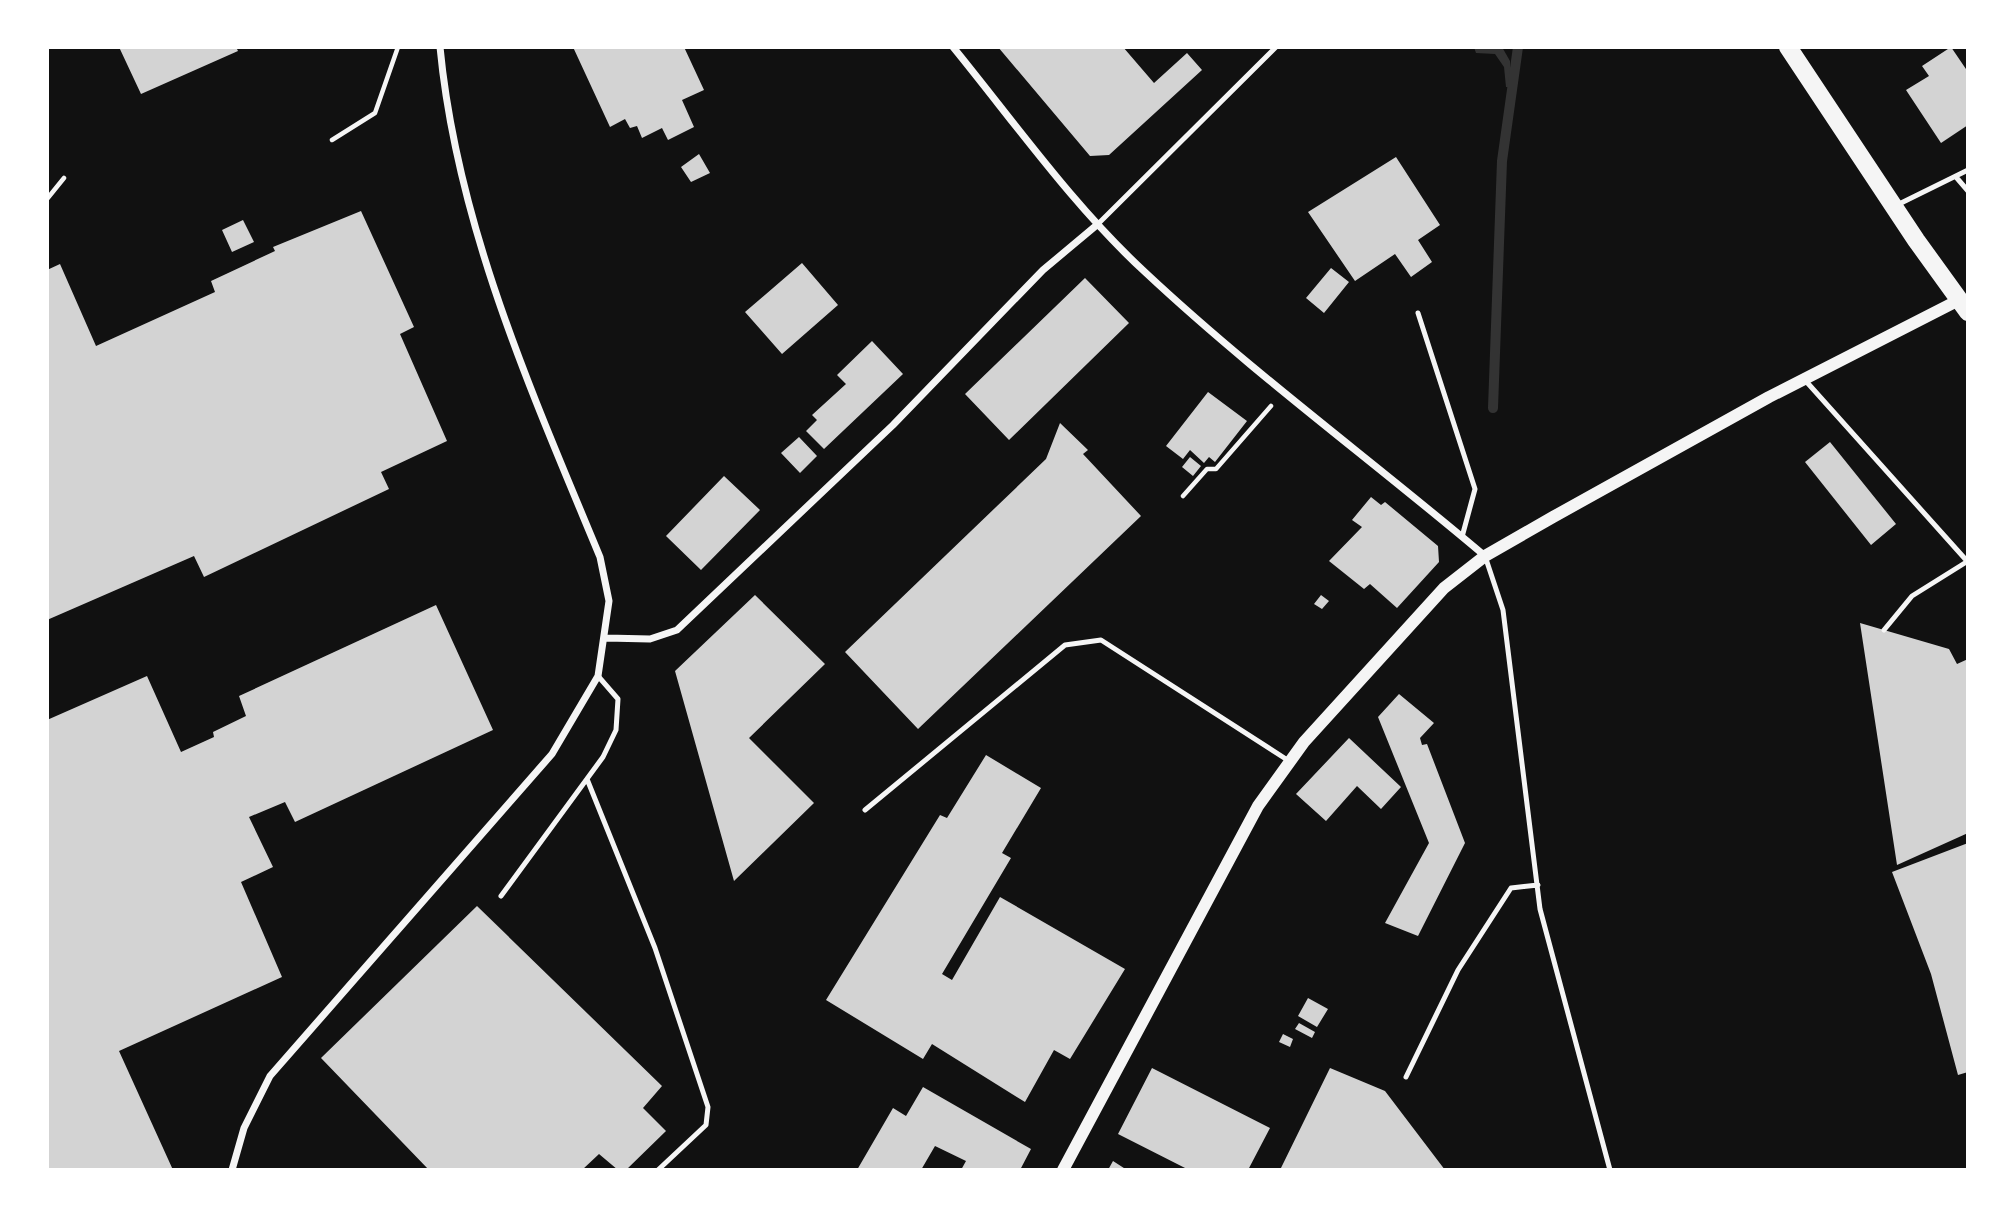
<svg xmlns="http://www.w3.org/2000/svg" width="2015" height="1217" font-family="'Varela Round',sans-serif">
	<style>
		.water { fill: #333 }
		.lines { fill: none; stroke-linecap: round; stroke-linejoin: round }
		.stream { stroke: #333; stroke-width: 10 }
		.building { fill: #d3d3d3 }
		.path { stroke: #f5f5f5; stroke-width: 4.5 }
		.service { stroke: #f5f5f5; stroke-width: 5 }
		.minor { stroke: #f5f5f5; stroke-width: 7 }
		.tertiary { stroke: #f5f5f5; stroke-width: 12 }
		.primary { stroke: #f5f5f5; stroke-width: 18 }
	</style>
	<rect width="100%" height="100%" fill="#111"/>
	<!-- water -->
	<path class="water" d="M1474,47h28l8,14v26h-4l-2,-20 -9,-13 -19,-1z"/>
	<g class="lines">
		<!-- stream -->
		<path class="stream" d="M1493,408l9,-247 16,-114"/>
	</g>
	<!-- building -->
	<path class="building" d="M119,47h117l2,4 -97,43z
		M573,47h111l20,43 -22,10 12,27 -26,13 -6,-12 -20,10 -5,-12 -7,2 -5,-9 -15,8z
		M998,47h125l31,36 33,-30 15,17 -93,85 -19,1z
		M1951,47l17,25v53l-27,18 -35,-53 23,-14 -7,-10z
		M699,154l11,19 -19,9 -10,-15z
		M1396,157l44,68 -22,15 14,22 -21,15 -16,-23 -40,27 -47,-69z
		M361,211l53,116 -14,7 47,107 -66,31 8,17 -185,88 -10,-21 -147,64v-350l13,-6 36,82 119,-54 -4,-11 64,-30 -2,-4z
		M243,220l11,22 -22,10 -10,-22z
		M802,263l36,42 -56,49 -37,-42z
		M1331,268l18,14 -25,31 -18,-15z
		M1085,278l44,45 -120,117 -44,-46z
		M872,341l31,33 -79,75 -18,-18 11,-11 -5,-5 34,-31 -9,-9z
		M1208,392l39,29 -32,41 -6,-5 -5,6 -14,-13 -7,9 -17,-13z
		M1060,423l28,27 -5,4 58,62 -223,213 -73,-77 201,-193z
		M799,437l18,19 -17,17 -19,-20z
		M1830,442l66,82 -25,21 -66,-83z
		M1190,457l11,9 -8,10 -11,-9z
		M724,476l36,34 -59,60 -35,-34z
		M1371,497l10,8 4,-3 53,44 1,16 -42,46 -27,-24 -6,5 -35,-28 33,-34 -10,-7z
		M755,595l70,69 -76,74 65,65 -80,78 -59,-210z
		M1321,595l8,6 -7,8 -8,-5z
		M436,605l57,125 -198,92 -10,-20 -36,15 24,50 -32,15 41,95 -163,74 54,119h-126v-450l100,-44 34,76 33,-15 -1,-5 33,-16 -7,-20z
		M1860,623l89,26 8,15 11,-5v174l-71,32z
		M1399,694l35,29 -14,15 2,7 5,-1 38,99 -47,93 -33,-13 44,-80 -51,-126z
		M1349,738l52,49 -20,22 -24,-23 -31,35 -30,-27z
		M986,755l55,33 -39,65 9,5 -69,116 10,6 48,-83 125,72 -55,90 -16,-9 -29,52 -93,-58 -9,15 -97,-59 114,-185 7,3z
		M1968,843v229l-10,3 -27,-101 -39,-102z
		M477,906l185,180 -19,22 23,23 -40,39h-8l-19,-16 -17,16h-153l-108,-112z
		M1308,998l20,11 -11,18 -19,-11z
		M1299,1023l16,9 -3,6 -17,-9z
		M1283,1034l10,5 -3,8 -11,-5z
		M1152,1068l118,60 -22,42h-59l-71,-36z
		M1330,1068l55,23 60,79h-165z
		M923,1087l108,62 -11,21h-59l5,-9 -31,-15 -14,24h-64l36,-62 13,8z
		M1113,1161l14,9h-19z"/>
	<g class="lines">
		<!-- path -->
		<path class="path" d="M332,140l43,-27 23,-66
			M47,199l17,-21
			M1183,496l24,-27h9l55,-63"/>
		<!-- service -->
		<path class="service" d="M1956,177l12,14
			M1897,205l71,-35
			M1098,224l178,-177
			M1418,313l57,176 -13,48
			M1804,379l163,182
			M1485,556l18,54 37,299 70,261
			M1884,630l28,-34 56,-35
			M587,779l68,169 53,159 -2,18 -48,45
			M865,810l200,-165 36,-5 188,121
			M501,896l102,-139 13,-27 2,-31 -20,-23
			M1406,1077l52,-107 53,-82 27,-3"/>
		<!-- minor -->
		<path class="minor" d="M953,47c62,76 121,160 193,226 108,101 227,188 339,283
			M606,638l44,1 27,-9 216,-205 150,-155 55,-46
			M232,1170l12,-42 26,-52 282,-322 46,-78 11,-75 -9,-44c-68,-164 -143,-331 -160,-510"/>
		<!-- tertiary -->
		<path class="tertiary" d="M1063,1170l195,-364 46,-64 140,-154 41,-32 68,-39 216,-120 190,-97"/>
		<!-- primary -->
		<path class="primary" d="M1788,47l128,193 52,72"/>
	</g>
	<!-- border -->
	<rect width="2015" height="1217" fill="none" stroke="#ffffff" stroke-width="98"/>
</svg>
